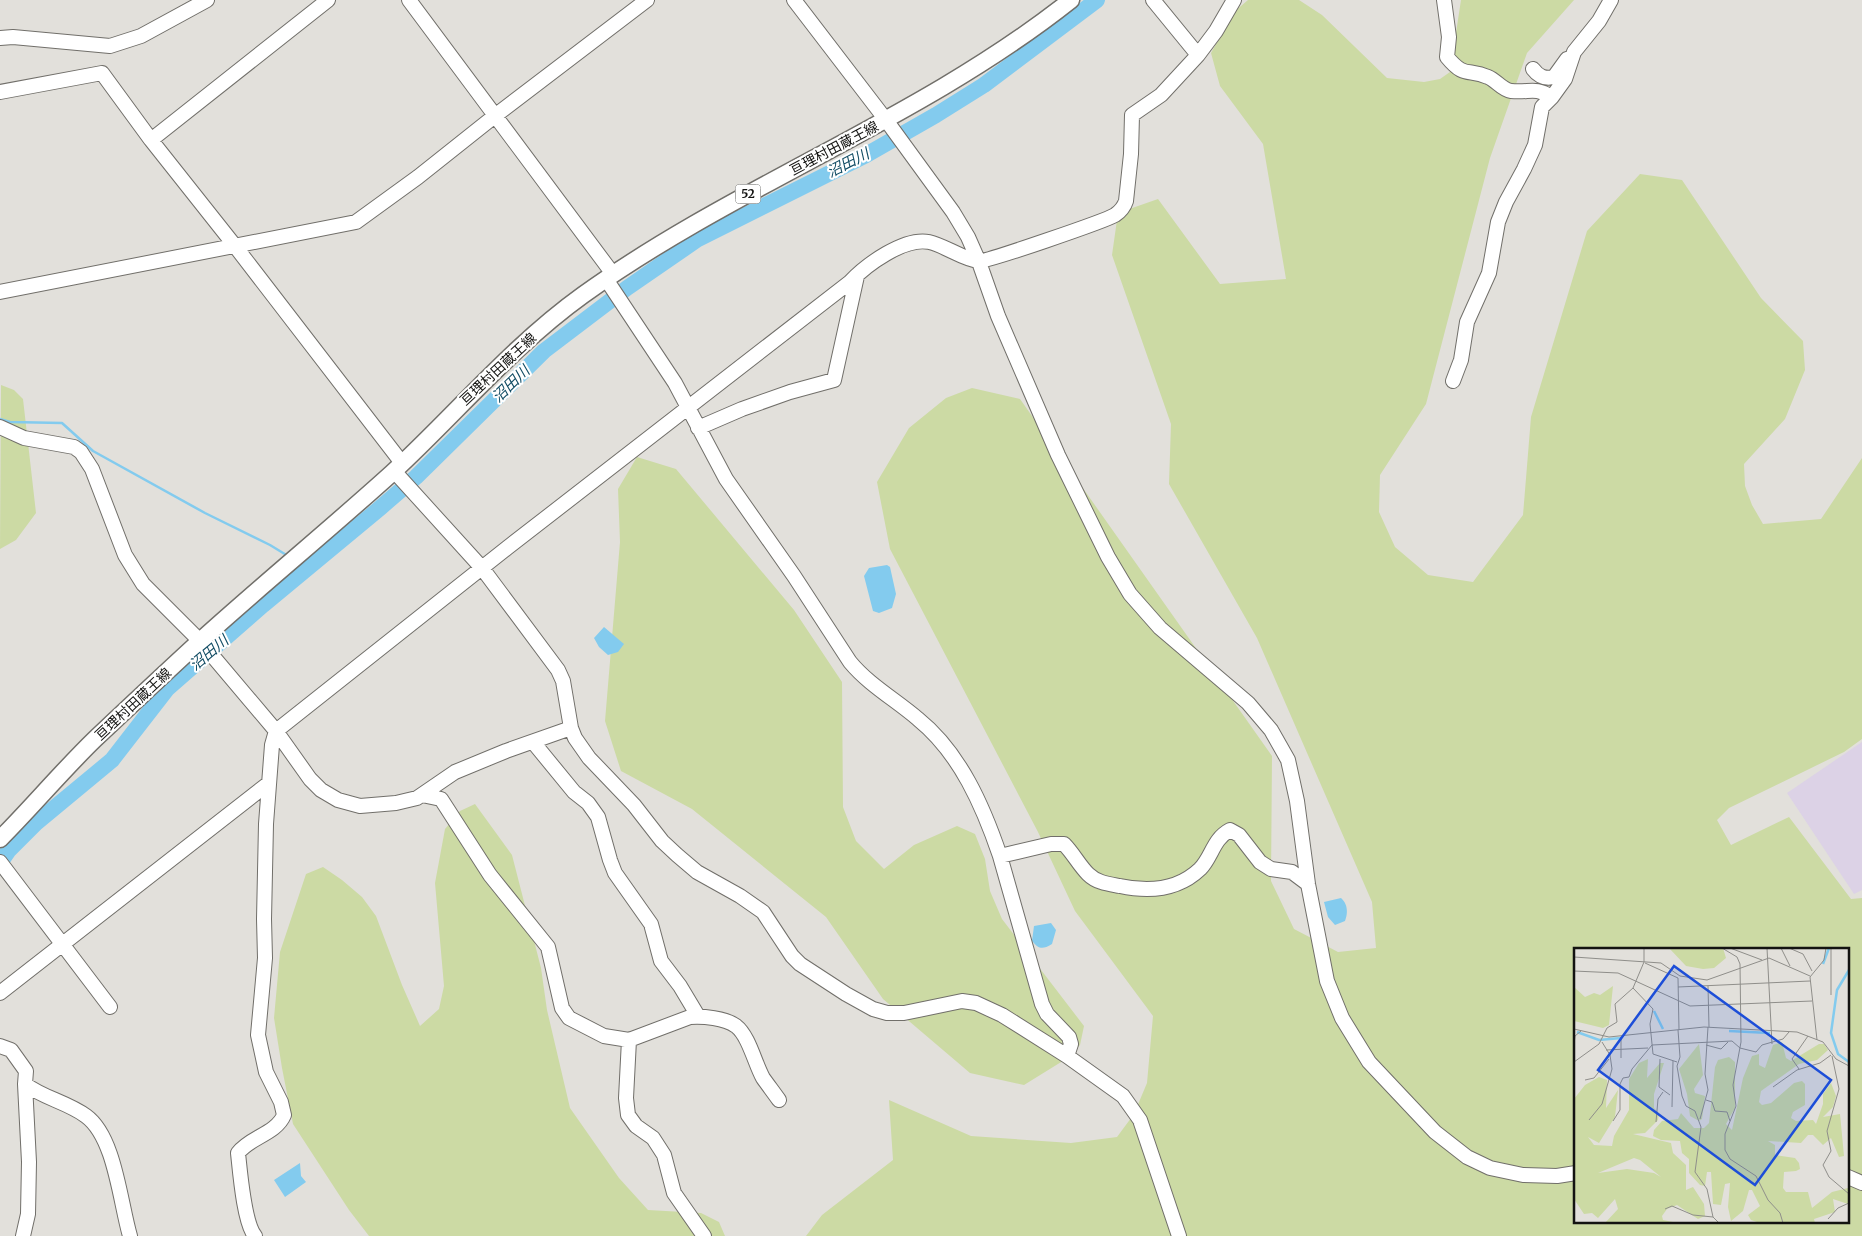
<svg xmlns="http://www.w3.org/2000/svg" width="1862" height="1236" font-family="Merriweather,'Noto Sans JP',serif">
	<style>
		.industrial { fill: #dcd2e6 }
		.green { fill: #ccdaa4; fill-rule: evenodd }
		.water { fill: #83cbee }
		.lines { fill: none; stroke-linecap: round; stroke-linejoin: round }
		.stream { stroke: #83cbee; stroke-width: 2.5 }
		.river { stroke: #83cbee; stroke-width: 16 }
		.minor-casing { stroke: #716f6a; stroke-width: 16 }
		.major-casing { stroke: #716f6a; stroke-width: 19 }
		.minor { stroke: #fff; stroke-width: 14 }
		.major { stroke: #fff; stroke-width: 16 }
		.labels { text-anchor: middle; stroke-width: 4; stroke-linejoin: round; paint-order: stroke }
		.shield { fill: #fff; stroke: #5a5a58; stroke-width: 1 }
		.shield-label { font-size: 12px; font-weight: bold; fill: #131311 }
		.street-label { font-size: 14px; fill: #131311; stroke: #fff }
		.water-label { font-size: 15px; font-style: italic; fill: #114c64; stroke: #fff }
		.inset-river { fill: none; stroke: #83cbee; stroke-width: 2.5 }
		.inset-road { fill: none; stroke: #8f8e8a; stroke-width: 1 }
		.view { fill: #1d4ed8; fill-opacity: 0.15; stroke: #1d4ed8; stroke-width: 2.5 }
		.inset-edge { fill: none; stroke: #131311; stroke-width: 2.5 }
	</style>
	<rect width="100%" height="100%" fill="#e2e0db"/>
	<!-- industrial -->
	<path class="industrial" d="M1862,742v148l-8,4 -67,-101z"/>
	<!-- green -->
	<path class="green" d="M1248,0h51l23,15 65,63 37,4 16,-3 10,-7 11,-72h113l-47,53 -37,105 -64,246 -46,71 -1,37 16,35 33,28 45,7 50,-67 8,-98 56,-186 53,-57 42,6 79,118 42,43 2,29 -20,49 -41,45 1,22 7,19 11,19 58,-5 41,-61v281l-18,13 -115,56 -12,12 14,25 58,-28 62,82 11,-1v338h-1056l16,-21 71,-55 -4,-60 82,36 100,7 46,-6 17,-23 13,-31 6,-67 -78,-105 -37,-79 -148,-283 -13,-67 32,-54 37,-30 26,-10 48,11 252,357 -1,125 23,48 44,23 38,-4 -4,-46 -115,-264 -88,-154 2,-60 -59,-169 6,-42 40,-14 62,85 66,-5 -23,-135 -43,-58 -9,-33 23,-41zM1576,950h272v272h-272z
		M1,385l13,5 9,9 13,114 -20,27 -16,9z
		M637,457l39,12 118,141 48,72 1,125 13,34 28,28 30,-24 43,-19 18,8 10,25 5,32 12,28 82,107 -4,19 -14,14 -42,26 -54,-12 -87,-74 -57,-82 -134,-108 -71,-38 -16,-50 15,-179 -2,-53z
		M475,804l37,51 29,113 6,42 23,98 49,70 29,32 53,3 18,9 6,14h-356l-20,-26 -56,-86 -11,-56 -8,-50 6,-66 26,-78 17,-7 19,13 20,17 14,19 26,69 18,41 19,-17 5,-23 -9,-103 10,-54 15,-18z"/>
	<!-- water -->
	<path class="water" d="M887,565l3,2 6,27 -4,14 -13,5 -6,-2 -9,-35 5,-8z
		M604,627l20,17 -6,8 -10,3 -9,-8 -5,-9z
		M1341,898c7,6 7,15 4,23l-10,4 -7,-8 -4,-15z
		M1051,923l5,7 -4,14c-10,6 -13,5 -20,-3l2,-15z
		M300,1163l1,13 5,6 -21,15 -11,-17z"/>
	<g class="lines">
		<!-- stream -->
		<path class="stream" d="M0,419l10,3 52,1 31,28 112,62 65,32 18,11
			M299,563l8,5"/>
		<!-- river -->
		<path class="river" d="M0,863l9,-13 27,-27 76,-63 55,-71 96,-84 117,-97 36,-31 128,-126 83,-63 71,-49 168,-84 70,-40 48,-30 113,-85"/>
		<!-- minor casing -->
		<g class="minor-casing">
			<path id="minor" d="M409,0l204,274
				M794,0l92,120 67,92 15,25 11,25 19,54 60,139 50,102 22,37 30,34 88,75 23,27 17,30 9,41 11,83 19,97 15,37 27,44 66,70 32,25 23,11 33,7 34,1 19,-3
				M1153,0l45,55
				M1444,0l5,37 -2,20c18,22 21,11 41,20 8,3 14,13 23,14 20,2 22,-5 41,6
				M0,38l13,-1 97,9 31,-10 66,-36
				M1533,69c6,8 12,10 21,8l13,-18
				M0,92l102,-19 49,67 84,106 167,217
				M151,140l177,-140
				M606,279l69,104 51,96 68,97 56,86c19,23 46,38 68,57 42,34 65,87 82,137l42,148 5,10 22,23 2,7 -4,12
				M0,292l356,-70 62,-45 78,-62 151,-115
				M1453,381l8,-21 6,-38 22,-49 9,-51 8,-20 18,-33 11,-24 7,-38 10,-10 13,-18 9,-27 25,-31 12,-21
				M0,427l24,11 50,9 7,5 11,17 33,86 18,29 57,57 76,90 34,48 11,11 17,10 22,6 36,-3 21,-5 38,-26 51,-21 65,-23
				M698,428l44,-19 48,-17 44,-12 23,-104
				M394,471l88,97 76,102 5,11 8,47 4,10 14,20 45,47 28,36 15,14 20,17 43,24 23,16 29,44 8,8 46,30 27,15 14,4h17l58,-12 14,2 26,12 65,41 56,40 17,24 39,116
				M533,742l41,50 14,11 10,14 12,43 5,13 36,51 10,37 19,25 18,30
				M422,795l19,4 49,76 58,72 14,61 7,10 35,18 25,4 61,-23c13,-1 35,1 46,9 13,10 19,38 27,52 5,7 11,15 16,22
				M1000,856l51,-12h13c9,9 15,21 24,30 9,9 21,10 32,12 28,6 58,4 80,-17 12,-12 13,-30 30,-39l9,5 21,27 11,7 21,3 16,12
				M0,862l110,145
				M0,993l269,-210
				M629,1040l-3,58 2,17 8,11 17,12 11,17 10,38 30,43
				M0,1046l11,4 15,21 -1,13 4,78 -1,52 -5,22
				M25,1084c18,14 42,18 61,32 29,21 34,86 44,120
				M1848,1177l14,6
				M255,1236c-11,-13 -15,-65 -17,-83 12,-16 38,-19 46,-38l-3,-13 -15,-30 -8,-37 7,-77 -1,-39 2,-95 6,-79 4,-14 231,-183 343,-266c16,-17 54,-45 79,-40 15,3 35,18 50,19 7,1 126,-40 136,-46 6,-4 9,-8 11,-14l5,-47 1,-39 29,-20 37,-40 18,-24 18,-31"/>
		</g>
		<!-- major casing -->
		<g class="major-casing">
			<path id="major" d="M0,839c32,-32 62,-68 95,-100 35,-33 70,-66 105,-98 63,-57 129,-111 192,-168 64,-59 120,-127 191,-178 155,-111 338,-176 488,-295"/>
		</g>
		<!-- minor -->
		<use href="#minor" class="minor"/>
		<!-- major -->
		<use href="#major" class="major"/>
	</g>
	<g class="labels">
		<!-- shield labels -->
		<rect class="shield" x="735.5" y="184.5" width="25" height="19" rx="4"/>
		<g class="shield-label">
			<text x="748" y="198">52</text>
		</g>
		<!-- street labels -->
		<g class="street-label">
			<text transform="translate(834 148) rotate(-28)" y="5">亘理村田蔵王線</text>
			<text transform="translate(498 369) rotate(-43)" y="5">亘理村田蔵王線</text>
			<text transform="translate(133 704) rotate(-43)" y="5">亘理村田蔵王線</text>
		</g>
		<!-- water labels -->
		<g class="water-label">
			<text transform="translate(848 163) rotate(-27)" y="5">沼田川</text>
			<text transform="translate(511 384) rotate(-44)" y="5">沼田川</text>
			<text transform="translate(209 653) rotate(-40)" y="5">沼田川</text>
		</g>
	</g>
	<!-- overview -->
	<g transform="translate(1574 948)">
		<rect width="275" height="275" fill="#e2e0db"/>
		<path d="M95,0h54l3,10 -12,10 -11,1 -17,-3zM39,38l-4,39 -6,3 -29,-7v-34l11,10 9,-4 6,2zM208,94l4,16 5,3 28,-17h5l4,6 -11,10 -18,4 -38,27 -2,11 3,3 9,-2 23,-20 8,-2 3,3v21l-12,7 -2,6 5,3 17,-1 3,4 7,-20v-10l8,-11 5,13 -3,11 -10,10 17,-3 4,42 -5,1 -8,-19 -8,7 -10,-10h-5l-7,8 -33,-2 7,4v10l20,3 4,5 1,6 -4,2 -12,1 -1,16 3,4h22l4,16 20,-16 16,-4v16l-15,-5 2,13 -21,7 1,4h-55l-9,-3 -3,-5 12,-9 -8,-16h-3l-6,21 -12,10 -3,-14 2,-24 -5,1 -4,21 -8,-1 -2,-32h-4l-2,14 -5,-1 -11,-12v-14l-7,-6 -2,-12 -19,-1 -8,-4 1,-6 8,-9 16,-2 3,-6 13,15h10l5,-5 6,-56 3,-7 11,-3 6,5v46l-9,16 6,6 11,-52 9,-22 7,-2v11l6,3 8,-23zM125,96l4,31 -9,14 1,4 10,3 -3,23 -3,2 -9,-5 -3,-22 -8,-25zM74,111l-1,19 13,-15h4l-10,31v14l5,5 -1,7 -13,13 -12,1 38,9 2,10 13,12v25l7,-3 11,17 1,12 -7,3 -21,-14 -10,4 -5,7 1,4 15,3h-73l13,-14 -3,-10 -17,19 -6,-5 -8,1 -10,-15v-100l11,-14 14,-8 8,3 -1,28 12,-18 -3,27 -16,26 -11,-6 6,8 18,1 2,-10 15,-26v-31l10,-16zM60,210l6,2 21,17 -7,-4 -27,-4 -29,4z" fill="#ccdaa4" fill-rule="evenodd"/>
		<path class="inset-river" d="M249,16l6,-16M275,22l-12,20 -6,43 7,21 11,8M80,63l9,18M155,83l41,2M3,84l22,8 22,-2"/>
		<path class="inset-road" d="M148,0l15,9 3,7 1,78 -8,43 3,21 -11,28v16l5,9 26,17 12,24 12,13 3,10M156,0l32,12M193,0l5,96M207,0l9,18M215,0l14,6 9,17M257,0v47M0,9l87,6 19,13 27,4 62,-22 41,18M71,15l33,15 1,52M0,23l44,2 72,33 122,-5M134,38l1,41M104,39l132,-6M59,40l20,21 -3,15 3,30 24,8M0,81l35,8 95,-10 93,5 26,10 13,17 13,7M104,82l2,27 -3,9 5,30 4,10 9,5 6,16 -6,45 12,17 6,28 6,6M47,89v21M243,92l-7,-63 14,-17 2,-12M0,96l1,-8 6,-5M132,97l15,4 7,-7M32,102l42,-2M258,108l7,33 -12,42 4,20 -8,14 6,12 20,17M86,111l-1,28 11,8M0,114l25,-18 8,-16 10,-6 -2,-18 18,-16 11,-26v-14M225,121l-7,-10 16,-23M11,132l9,-2 15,-19M199,139l24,-17 23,-7 11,-8M132,152l6,2 3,9 12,1 3,9M98,159l1,-46M126,171l8,-29 -3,-16 3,-47M15,172l13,-16 10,-35 -2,-14 -8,-13M39,173l7,-11v-26l3,-6 6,-1 3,-8 20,-24 80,-4 8,7 16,4 6,-7 21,-6 6,-7M82,174l2,-23 5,-7M91,261l7,-3 21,9 20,2M254,271l10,-11 11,-5"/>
		<path class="view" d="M100,18l157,114 -76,105 -157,-115z"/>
		<rect width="275" height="275" class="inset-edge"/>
	</g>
</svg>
